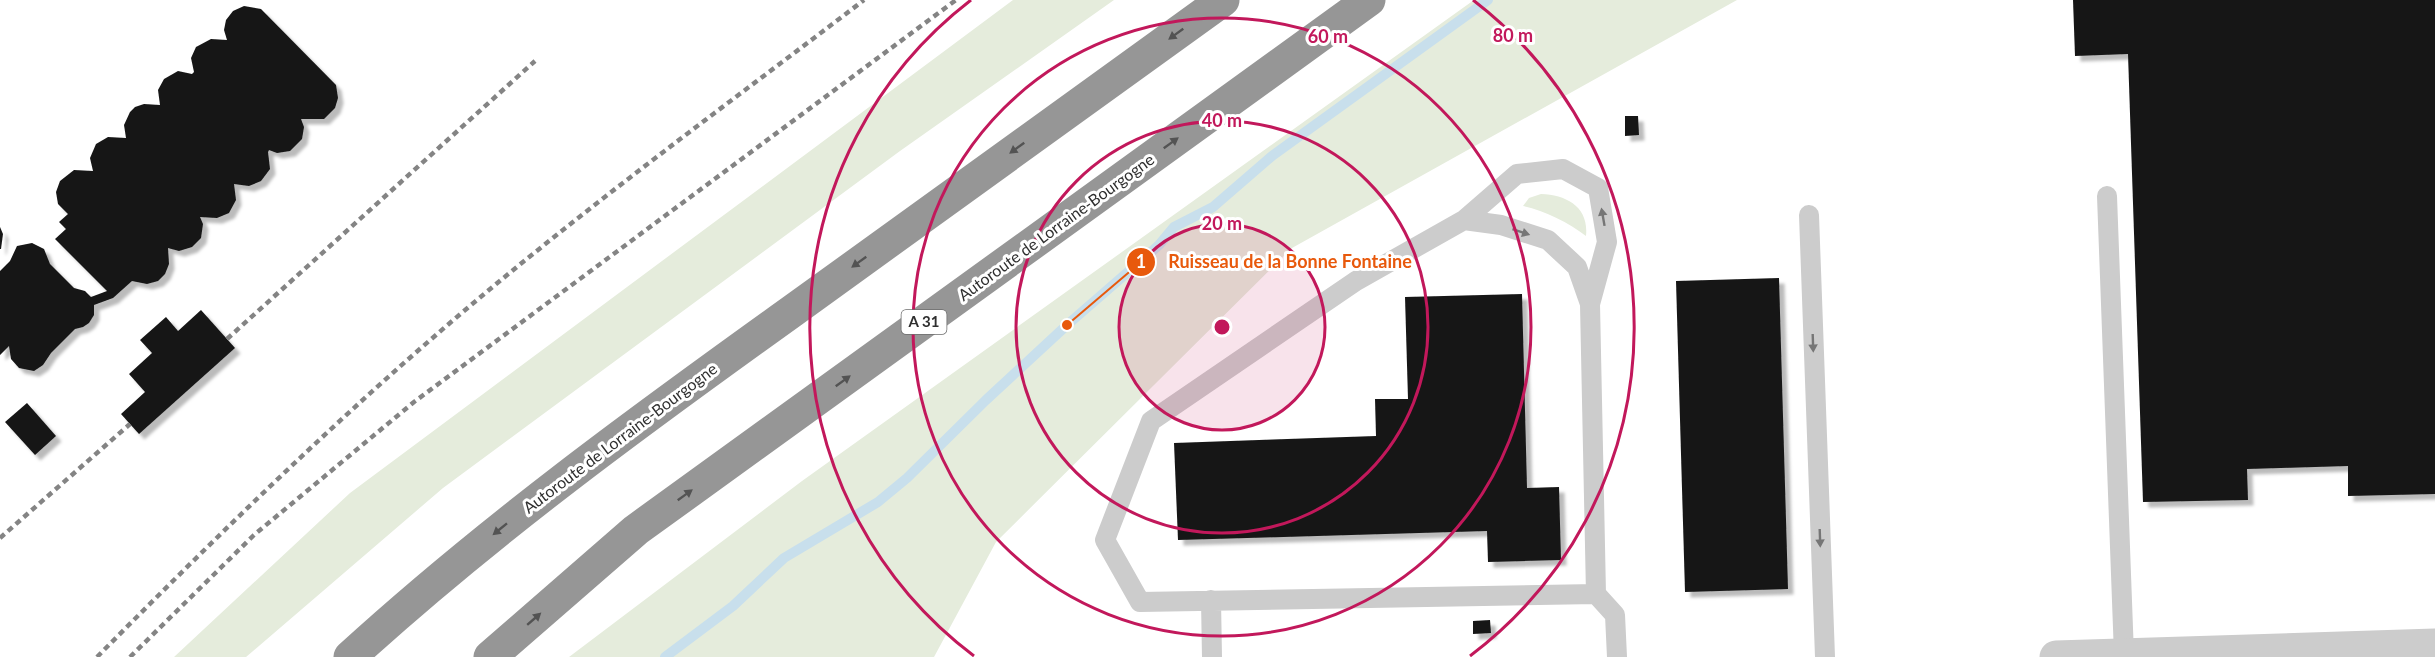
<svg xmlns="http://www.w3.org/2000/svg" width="2435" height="657" font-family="Lato,sans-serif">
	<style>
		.green { fill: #e5ecdc }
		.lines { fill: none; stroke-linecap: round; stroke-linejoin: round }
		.stream { stroke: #c8dfec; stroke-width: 10 }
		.building { fill: #161616; filter: url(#shadow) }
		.lane { stroke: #ccc; stroke-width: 20 }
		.street { stroke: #ccc; stroke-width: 33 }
		.highway { stroke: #969696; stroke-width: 33 }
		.rail { stroke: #848484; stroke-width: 4.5; stroke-dasharray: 6 4.5; stroke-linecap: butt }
		.oneway { fill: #535353 }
		.oneway2 { fill: #767676 }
		.ring { fill: none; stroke: #c2185b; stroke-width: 3 }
		.labels { text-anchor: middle; stroke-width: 6; stroke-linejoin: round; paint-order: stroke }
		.shield { fill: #fff; stroke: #6d6d6d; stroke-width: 1.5 }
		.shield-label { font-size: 15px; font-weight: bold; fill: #2f2f2f }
		.street-label { font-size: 16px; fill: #2f2f2f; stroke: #fff }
		.centre { fill: #c2185b; stroke: #fff; stroke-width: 3 }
		.ring-label { font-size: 18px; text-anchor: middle; font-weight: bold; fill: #c2185b; stroke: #fff; stroke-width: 6; stroke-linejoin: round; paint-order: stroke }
		.leader { fill: none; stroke: #e8590c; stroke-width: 2 }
		.callout-dot { fill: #e8590c; stroke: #fff; stroke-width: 2 }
		.mark-label { font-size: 18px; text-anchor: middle; font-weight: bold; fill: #fff }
		.callout-label { font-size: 18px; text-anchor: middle; font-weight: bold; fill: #e8590c; stroke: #fff; stroke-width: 6; stroke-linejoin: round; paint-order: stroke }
	</style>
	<defs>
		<filter id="shadow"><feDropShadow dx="5.5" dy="5.5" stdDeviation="1.5" flood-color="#0004"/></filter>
	</defs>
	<rect width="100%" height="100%" fill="#fff"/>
	<!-- green -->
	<path class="green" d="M1013,0h101l-214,151 -457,337 -197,169h-72l176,-164z
		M1474,0h263l-445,248 -296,294 -62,115h-365l233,-176z
		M1541,194c26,1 48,13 45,42 -17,-13 -42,-26 -63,-30l6,-8z"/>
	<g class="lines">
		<!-- stream -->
		<path class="stream" d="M665,657l68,-51 51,-48 94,-56 29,-24 79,-78 81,-75 92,-80 15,-18 39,-20 59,-51 216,-156"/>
	</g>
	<!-- building -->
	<path class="building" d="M2073,0h362v494l-87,2v-30l-101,3 1,31 -105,2 -15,-448 -53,2z
		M244,6l17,3 75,76 2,13 -3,10 -11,11h-23l3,8 -2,12 -12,12 -13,2 -8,-3 -1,2 2,17 -9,12 -12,5 -15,-2 2,16 -7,13 -12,5 -17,-1 3,7 -2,14 -9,9 -13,4 -11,-3 1,16 -4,10 -7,7 -11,3 -15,-3 -19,17 -19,7v10l-5,8 -6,4 -8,2 -24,24 -8,12 -9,6 -15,-3 -8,-9 -2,-13 -9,9v-84l10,-10 7,-15 15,-3 12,6 6,15 24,24 11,3 6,6 16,-6 -52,-52 11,-10 -7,-7 9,-8 -10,-10 -2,-12 4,-11 14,-11 19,1 -3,-13 6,-14 12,-7 18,1 -2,-13 6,-13 5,-5 9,-3 16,1 -2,-15 6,-11 14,-8 14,3 2,-2 -3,-14 5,-11 15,-8 16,1 -3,-10 2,-10 7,-9z
		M1625,116h13l1,19 -14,1z
		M0,227l3,7 -2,15h-1z
		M1779,278l9,311 -103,3 -9,-311z
		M1522,294l5,194 32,-1 2,73 -73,2 -1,-31 -309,9 -4,-97 202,-7 -1,-37h33l-3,-102z
		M201,310l34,38 -96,86 -18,-20 24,-22 -16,-18 23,-21 -12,-13 26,-23 12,14z
		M27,403l29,33 -21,19 -30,-33z
		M1490,620l1,13 -18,1v-13z"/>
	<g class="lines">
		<!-- lane -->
		<path class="lane" d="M2107,196l17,459
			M1809,215l16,442
			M1464,220l37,5 47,15 29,27 13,37 17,-62 -9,-54 -35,-19 -46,5 -53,46 -108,61 -205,140 -46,119 35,62 456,-8
			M1590,304l6,290 19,21 2,42
			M1211,600l1,57"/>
		<!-- street -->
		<path class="street" d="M2056,657l379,-12"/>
		<!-- highway -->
		<path class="highway" d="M350,657c138,-126 289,-236 441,-345 144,-104 288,-208 432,-312
			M490,657l146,-127 733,-530"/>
		<!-- rail -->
		<path class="rail" d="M227,339l308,-278
			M0,538l130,-114
			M97,657c110,-111 221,-220 339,-322 137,-119 284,-225 428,-335
			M130,657l124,-122 160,-133 542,-402"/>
	</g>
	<!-- one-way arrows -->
	<defs><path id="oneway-solid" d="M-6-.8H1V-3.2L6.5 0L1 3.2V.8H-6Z" transform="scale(1.5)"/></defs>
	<g class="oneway">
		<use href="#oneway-solid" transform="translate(1176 34) rotate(144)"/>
		<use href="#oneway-solid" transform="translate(1171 143) rotate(-36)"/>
		<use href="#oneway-solid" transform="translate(1017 148) rotate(144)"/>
		<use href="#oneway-solid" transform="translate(859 262) rotate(144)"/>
		<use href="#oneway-solid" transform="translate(843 381) rotate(-36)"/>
		<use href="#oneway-solid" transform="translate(685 495) rotate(-36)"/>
		<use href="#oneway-solid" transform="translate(500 529) rotate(141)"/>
		<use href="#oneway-solid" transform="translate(534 619) rotate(-41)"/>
	</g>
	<g class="oneway2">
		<use href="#oneway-solid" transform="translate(1603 217) rotate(-100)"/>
		<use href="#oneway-solid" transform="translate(1521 232) rotate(18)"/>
		<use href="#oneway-solid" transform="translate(1813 343) rotate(88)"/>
		<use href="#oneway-solid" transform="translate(1820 538) rotate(88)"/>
	</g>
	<!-- distance rings -->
	<circle cx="1222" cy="327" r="103" fill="#c2185b" fill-opacity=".12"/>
	<g class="ring">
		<circle cx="1222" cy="327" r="103"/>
		<circle cx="1222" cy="327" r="206"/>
		<circle cx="1222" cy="327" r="309"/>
		<path d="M974 656A412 412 0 0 1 971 0M1473 0A412 412 0 0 1 1470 656"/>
	</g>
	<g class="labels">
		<!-- shield labels -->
		<rect class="shield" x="901.5" y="310" width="45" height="24" rx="4.5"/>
		<g class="shield-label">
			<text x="924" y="327">A 31</text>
		</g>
		<!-- street labels -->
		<g class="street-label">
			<text transform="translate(1056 227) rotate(-36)" y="6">Autoroute de Lorraine-Bourgogne</text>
			<text transform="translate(620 438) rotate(-37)" y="6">Autoroute de Lorraine-Bourgogne</text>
		</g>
	</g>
	<circle cx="1222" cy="327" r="9" class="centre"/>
	<g class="ring-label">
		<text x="1513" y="42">80 m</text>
		<text x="1328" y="43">60 m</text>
		<text x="1222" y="127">40 m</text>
		<text x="1222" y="230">20 m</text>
	</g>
	<!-- callouts -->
	<path class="leader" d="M1067 325L1141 262"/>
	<g class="callout-dot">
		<circle cx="1067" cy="325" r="6"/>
		<circle cx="1141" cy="262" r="15"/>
	</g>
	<g class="mark-label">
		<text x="1141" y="268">1</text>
	</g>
	<g class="callout-label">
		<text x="1290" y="268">Ruisseau de la Bonne Fontaine</text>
	</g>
</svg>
